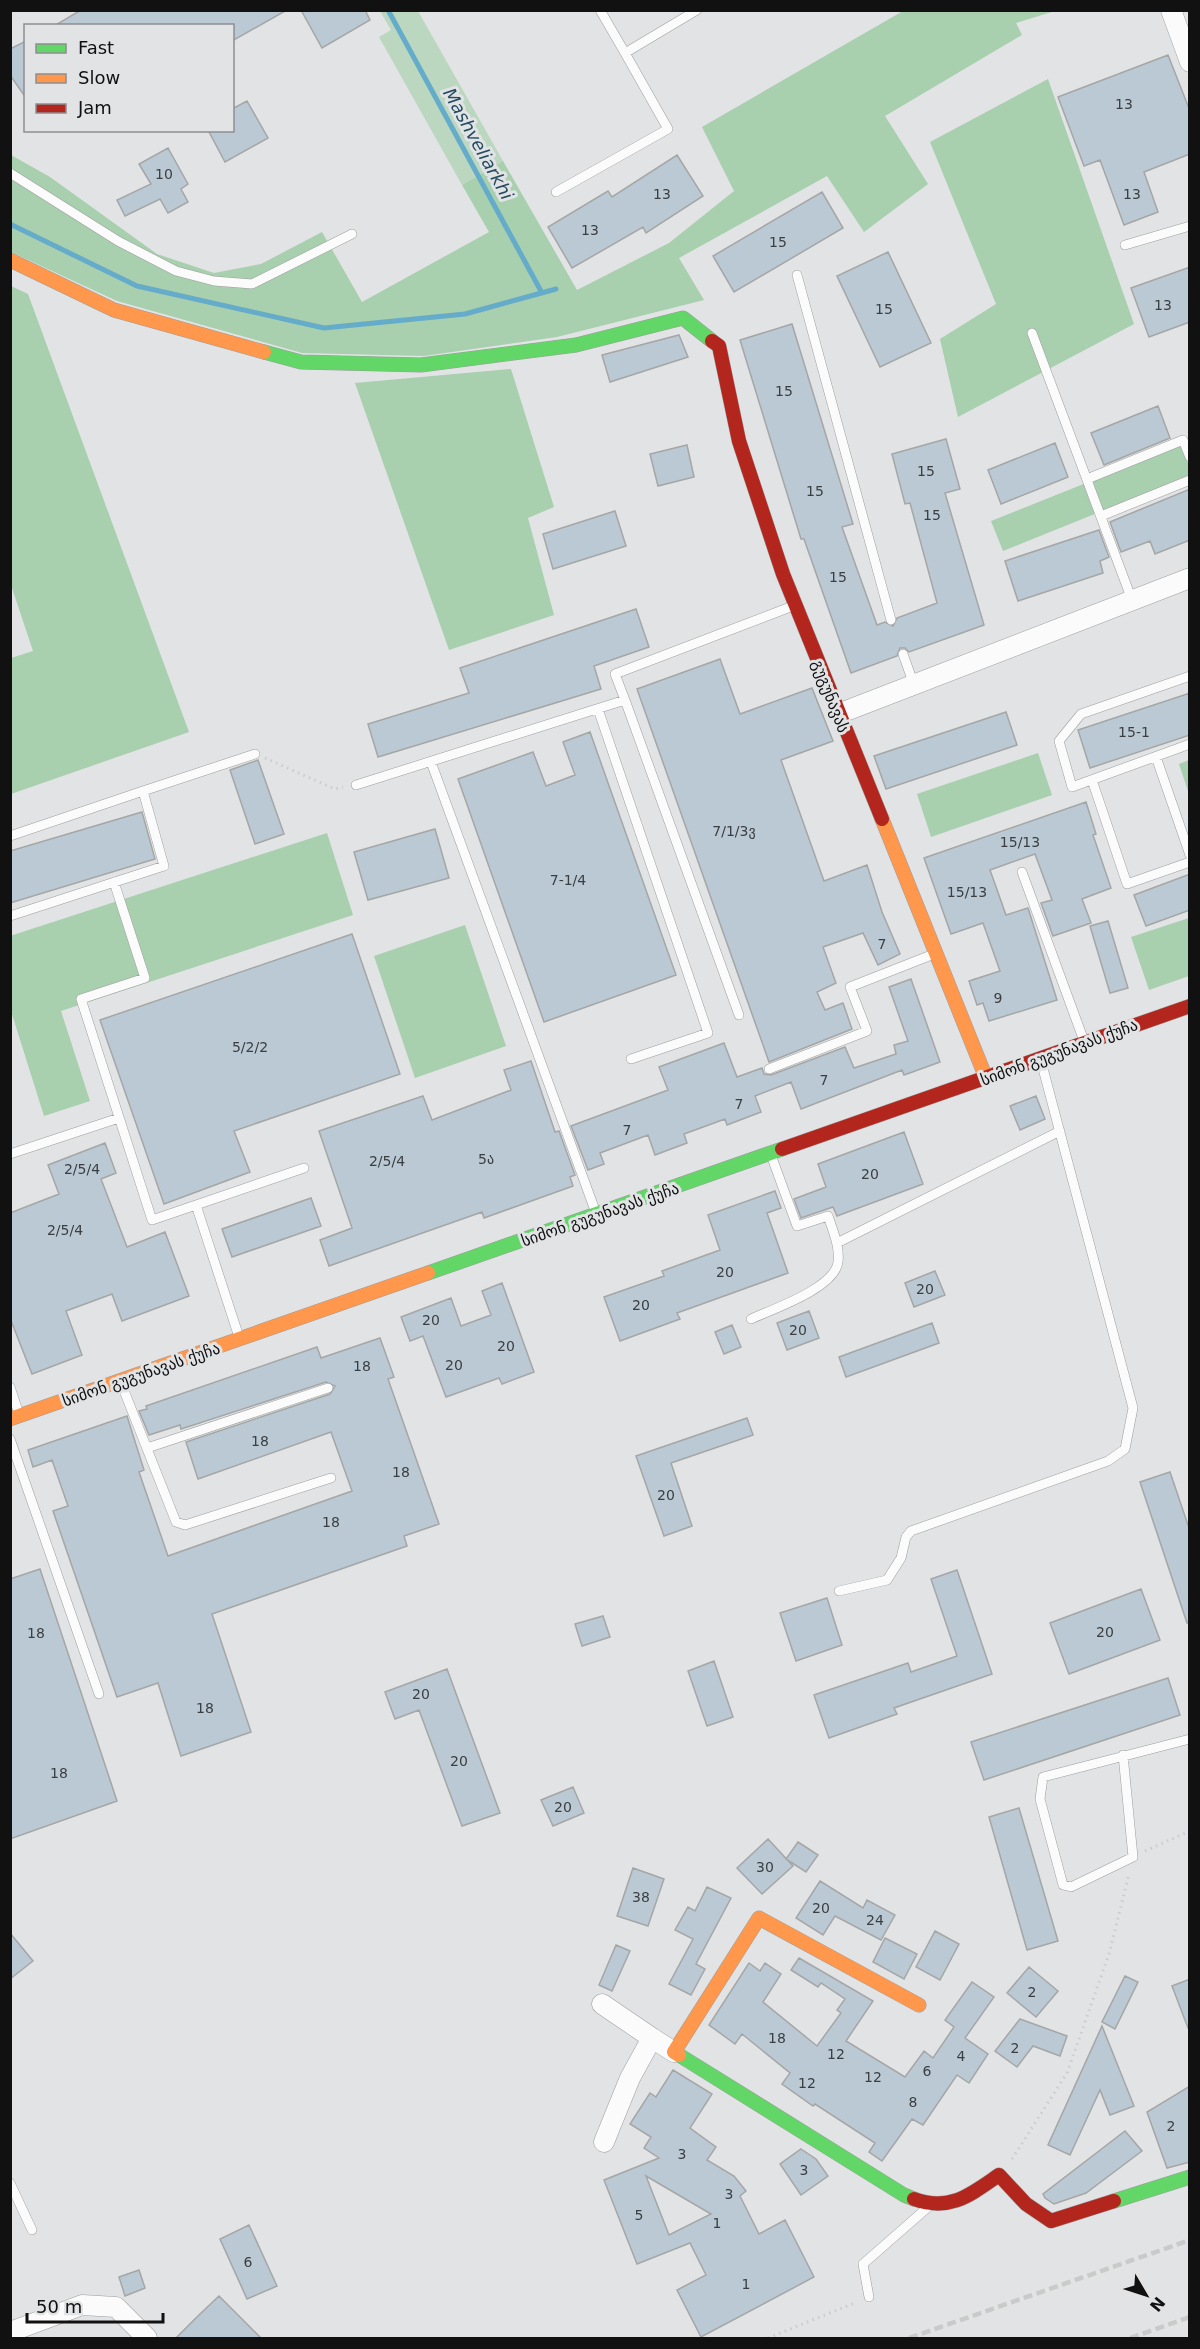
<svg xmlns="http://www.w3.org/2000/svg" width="1200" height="2349" font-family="'DejaVu Sans','Noto Sans Georgian',sans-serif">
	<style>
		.green { fill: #bcd7bf }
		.forest { fill: #a8cfae }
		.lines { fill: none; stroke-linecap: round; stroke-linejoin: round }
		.stream { stroke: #65abca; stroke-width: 5 }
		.building { fill: #bac9d4; stroke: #a5a6a6; stroke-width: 1.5; fill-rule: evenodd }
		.lane-casing { stroke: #9d9e9f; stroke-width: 10 }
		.street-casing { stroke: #9d9e9f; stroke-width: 21 }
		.fast-casing { stroke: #9d9e9f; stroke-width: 15 }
		.slow-casing { stroke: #9d9e9f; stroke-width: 15 }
		.jam-casing { stroke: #9d9e9f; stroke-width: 15 }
		.path { stroke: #cccccd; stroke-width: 3; stroke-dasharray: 1.5 4.5; stroke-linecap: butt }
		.lane { stroke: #fbfbfb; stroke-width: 9 }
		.street { stroke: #fbfbfb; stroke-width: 20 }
		.fast { stroke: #63d668; stroke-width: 14 }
		.slow { stroke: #ff974d; stroke-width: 14 }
		.jam { stroke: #b3261e; stroke-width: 14 }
		.rail { stroke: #c9caca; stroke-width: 4.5; stroke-dasharray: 9 4.5; stroke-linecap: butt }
		.labels { text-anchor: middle; stroke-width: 6; stroke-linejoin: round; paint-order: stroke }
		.number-label { font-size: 14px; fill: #3b3f42 }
		.street-label { font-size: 16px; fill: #111112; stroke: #e1e3e5 }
		.water-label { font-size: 18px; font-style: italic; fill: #254d61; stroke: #e1e3e5 }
	</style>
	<rect width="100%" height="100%" fill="#e2e3e4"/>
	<!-- green -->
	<path class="green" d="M380,11h38l85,150 -41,24 -83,-148 12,-7z"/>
	<!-- forest -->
	<path class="forest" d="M903,11h152l-39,12 6,12 -137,81 43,68 -64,48 -37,-56 -148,82 25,42 -147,37 -133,19 -122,-3 -185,-52 -106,-49v-97l39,22 107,77 57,19 47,-9 61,-32 40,70 127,-70 -27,-47 41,-24 74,129 92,-47 65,-52 -32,-64z
		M1048,79l86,245 -176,93 -18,-78 56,-35 -66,-162z
		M11,286l17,8 161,438 -178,62v-136l22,-7 -22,-66z
		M511,369l43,138 -26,11 26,97 -105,35 -94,-267z
		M1181,445l8,21v10l-186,75 -12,-30z
		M1038,753l14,42 -121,42 -14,-43z
		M1189,760h1l-1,34 -10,-30z
		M327,833l26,82 -292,96 29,90 -46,15 -33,-105 -1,-75z
		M1189,918v58l-40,14 -18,-53z
		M465,925l41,121 -91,32 -41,-122z"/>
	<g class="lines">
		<!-- stream -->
		<path class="stream" d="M388,10l154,283
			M10,224l127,62 187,42 141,-14 91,-25"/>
	</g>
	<!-- building -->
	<path class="building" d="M81,10h206l-55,31v-15h-178z
		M301,10h64l5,10 -48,28z
		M26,41v57l-16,-23v-26z
		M1168,55l22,56v43l-46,18 14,40 -34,13 -24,-65 -16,6 -26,-69z
		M247,101l21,37 -43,24 -17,-32h24v-21z
		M168,148l20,36 -7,5 7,13 -20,11 -8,-14 -35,17 -8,-16 34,-16 -12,-20z
		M677,155l26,41 -57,37 -3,-6 -71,41 -24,-41 60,-36 4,6z
		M822,192l21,36 -109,64 -21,-36z
		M888,252l43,91 -51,24 -43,-91z
		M1190,267v55l-41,15 -18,-49z
		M792,324l61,200 -11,3 35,98 8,-3 8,4 4,-8 40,-15 -27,-100 -5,1 -13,-50 54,-15 14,50 -15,4 39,132 -75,27 -4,-4h-5l-3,8 -46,17 -47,-134h-3l-61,-199z
		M679,335l9,22 -78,25 -8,-27z
		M1158,406l12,32 -66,27 -13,-32z
		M1055,443l13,34 -67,27 -13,-34z
		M687,445l7,32 -36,9 -8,-32z
		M1190,489v51l-35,14 -5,-13 -29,11 -11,-30z
		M615,511l11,35 -73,23 -10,-35z
		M1099,530l10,27 -9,4 3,12 -85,28 -13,-40z
		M636,609l13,38 -55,19 7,23 -223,68 -10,-33 101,-31 -9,-25z
		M720,659l20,55 72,-26 21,53 -52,19 43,121 43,-16 15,47 18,42 -22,11 -15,-32 -40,14 13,36 -19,9 8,18 18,-7 9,26 -83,33 -132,-373z
		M1190,693v42l-100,33 -12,-38z
		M1006,712l11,33 -131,44 -12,-33z
		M590,732l86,243 -132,47 -86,-243 75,-27 13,34 29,-11 -12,-33z
		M258,760l26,74 -29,10 -25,-74z
		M1086,802l10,32 -3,1 18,53 -29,11 9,24 -38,13 -12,-33 11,-3 -17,-46 -45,16 16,45 22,-7 29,92 -68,21 -6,-18 -6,2 -8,-24 31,-10 -17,-48 -32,11 -27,-76z
		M142,812l13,47 -145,44v-52z
		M435,829l14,49 -81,22 -14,-48z
		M1190,874v36l-44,16 -12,-31z
		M1108,921l20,67 -18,5 -20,-67z
		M352,934l48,140 -166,57 16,41 -86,32 -64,-184z
		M911,979l29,83 -36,13 -2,-5 -101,39 -10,-27 -36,14 6,16 -34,13 -2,-6 -41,15 3,9 -32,12 -7,-20 -48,18 4,11 -16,6 -17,-44 97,-36 -9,-23 65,-24 13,34 25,-9 2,6 7,1 74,-28 9,21 42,-14 -2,-9 14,-4 -19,-54z
		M531,1061l24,71 4,-1 16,44 -5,2 3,9 -89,32 -2,-6 -153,54 -9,-26 32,-12 -33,-97 104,-35 9,24 79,-30 -7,-20z
		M1036,1096l9,23 -25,11 -10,-24z
		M904,1132l19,52 -86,32 -4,-9 -32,11 -7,-19 32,-12 -8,-23z
		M105,1143l11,30 -15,6 26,68 38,-15 24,64 -67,25 -10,-27 -46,17 16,44 -50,19 -22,-56v-105l49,-19 -11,-29z
		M775,1191l6,17 -14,5 21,60 -111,40 3,6 -60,22 -16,-44 60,-21 -2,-5 58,-21 -12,-35z
		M311,1198l10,28 -89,31 -10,-28z
		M935,1271l10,24 -31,12 -9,-24z
		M502,1283l32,89 -32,12 -3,-6 -53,19 -23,-61 -13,5 -9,-24 50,-19 10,28 30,-11 -9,-24z
		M809,1311l10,27 -32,12 -10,-27z
		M932,1323l7,20 -93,34 -7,-20z
		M732,1325l9,22 -17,7 -9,-22z
		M380,1338l14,39 -6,2 51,145 -35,12 3,10 -195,68 39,118 -70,24 -23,-73 -41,14 -64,-186 15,-5 -16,-46 -19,7 -5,-17 99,-34 17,54 -5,2 29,84 184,-65 -21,-59 -133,47 -12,-37 144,-48 5,-8 -9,-4 -145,47 -1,-4 -31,10 -10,-24 8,-2 -1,-3 171,-59 4,11z
		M747,1418l6,17 -82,28 21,63 -28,10 -28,-80z
		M1170,1472l20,59v91l-3,1 -47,-141z
		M40,1569l77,232 -107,38v-260z
		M957,1570l35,104 -98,34 3,6 -68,24 -15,-43 94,-32 3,9 46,-16 -26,-77z
		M1141,1589l19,51 -91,34 -19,-51z
		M827,1598l15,47 -46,16 -16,-48z
		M603,1616l7,21 -28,9 -7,-22z
		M714,1661l19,56 -26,9 -19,-55z
		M447,1669l53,144 -38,13 -43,-116 -24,9 -10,-27z
		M1168,1678l12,37 -196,65 -13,-38z
		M573,1787l11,26 -31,13 -12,-26z
		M1019,1808l39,133 -31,9 -38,-133z
		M768,1839l25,27 -31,28 -25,-26z
		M798,1842l20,13 -12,17 -20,-13z
		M633,1868l31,11 -16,47 -31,-10z
		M820,1881l43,27 4,-8 28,15 -14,25 -46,-24 -12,19 -27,-17z
		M707,1887l24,11 -35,66 9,5 -14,26 -22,-11 24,-45 -18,-9 13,-23 7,4z
		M935,1931l24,13 -19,36 -24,-13z
		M10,1933l23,28 -23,18z
		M885,1938l32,16 -13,25 -31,-17z
		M616,1945l14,6 -18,40 -13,-6z
		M799,1958l74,43 -27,40 59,36 19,-26 9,7 21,-31 -9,-7 27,-38 22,15 -29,41 23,16 -19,29 -12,-8 -34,50 -11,-6 -30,42 -13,-9 6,-9 -60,-39 -2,2 -31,-22 8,-11 -48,-39 -7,10 -26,-19 40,-62 11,8 5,-8 16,11 -18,28 54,44 24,-33 -4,-3 8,-11 -24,-16 -3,4 -27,-17z
		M1029,1967l29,24 -22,26 -29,-24z
		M1125,1976l13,6 -23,47 -13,-7z
		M1190,1979v48l-2,1 -16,-42z
		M1020,2019l47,17 -7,20 -27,-10 -16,21 -22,-16z
		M1102,2026l32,80 -24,9 -10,-25 -30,65 -22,-10z
		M673,2070l39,24 -22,34 26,19 -9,13 27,16 12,15 -6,5 19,38 26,-14 29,57 -113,60 -24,-47 29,-15 -16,-32 -53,21 -33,-84 55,-22 -15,-10 7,-11 -21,-13 20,-31 6,4zM646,2176l65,38 -42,21z
		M1190,2086v76l-23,6 -20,-56z
		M1125,2131l17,20 -56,42 -32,11 -9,-6 -2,-4z
		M801,2149l15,10 12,17 -27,19 -21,-31z
		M249,2225l28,61 -30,13 -27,-60z
		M139,2270l6,18 -20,8 -6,-19z
		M219,2296l42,42h-85l24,-24z"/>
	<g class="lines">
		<!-- lane casing -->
		<g class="lane-casing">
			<path id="lane" d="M600,10l25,43 72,-43
				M10,173l108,68 58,30 38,10 38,3 100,-50
				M556,192l112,-63 -43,-76
				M1125,245l65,-19
				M797,275l94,345
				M1032,333l100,267
				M1087,479l96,-39 7,17
				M1101,516l89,-36
				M903,654l11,31
				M1190,676l-109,38 -22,27 13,46 118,-43
				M625,700l114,315
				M598,709l110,324 -77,26
				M1156,757l34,98
				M431,762l165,451
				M1092,780l35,104 63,-22
				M356,785l269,-85 -10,-26 178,-68
				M143,791l112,-37
				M10,836l133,-45 21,75 -154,50
				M1022,872l62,169
				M114,882l31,96 -64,21 71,221 44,-15 43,132
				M769,1069l98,-38 -17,-44 84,-33
				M10,1154l109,-36
				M196,1205l108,-37
				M837,1243l223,-112
				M751,1319c22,-10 84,-31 87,-57 2,-15 -5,-31 -10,-46l-31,10 -26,-71
				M121,1383l55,139 9,3 146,-47
				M10,1387l9,27
				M10,1439l89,255
				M147,1448l181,-60
				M839,1591l48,-11 14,-22 5,-21 5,-6 197,-70 17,-12 8,-41 -92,-347
				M1123,1755l10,102 -62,30 -8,-2 -23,-86 3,-22 147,-38
				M10,2183l22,47
				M869,2297l-6,-33 64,-56"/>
		</g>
		<!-- street casing -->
		<g class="street-casing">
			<path id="street" d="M1171,10l19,52
				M838,714l352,-136
				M602,2004l50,34
				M604,2142l26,-64 22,-40 22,14
				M10,2332l72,-27 34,2 31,31"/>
		</g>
		<!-- fast casing -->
		<g class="fast-casing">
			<path id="fast" d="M264,352l37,10 120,3 155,-20 107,-27 29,23
				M428,1273l354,-124
				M679,2055l225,140 10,4
				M1114,2201l76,-24"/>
		</g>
		<!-- slow casing -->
		<g class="slow-casing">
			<path id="slow" d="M10,260l104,50 150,42
				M882,819l104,259
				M10,1419l418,-146
				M679,2055l-5,-3 85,-134 160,87"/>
		</g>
		<!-- jam casing -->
		<g class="jam-casing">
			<path id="jam" d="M712,341l7,5 20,95 44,133 99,245
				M782,1149l408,-143
				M914,2199c36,13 56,-4 85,-24l27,29 25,17 63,-20"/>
		</g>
		<!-- path -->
		<path class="path" d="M265,758l70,31 8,-2
			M1145,1851l45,-20
			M1012,2159l55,-86 42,-119 20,-80
			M768,2338l89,-36"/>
		<!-- lane -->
		<use href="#lane" class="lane"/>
		<!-- street -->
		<use href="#street" class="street"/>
		<!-- fast -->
		<use href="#fast" class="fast"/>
		<!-- slow -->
		<use href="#slow" class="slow"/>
		<!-- jam -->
		<use href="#jam" class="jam"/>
		<!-- rail -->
		<path class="rail" d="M909,2338l281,-98
			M1130,2338l60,-21"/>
	</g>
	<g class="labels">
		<!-- number labels -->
		<g class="number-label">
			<text x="1124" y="109">13</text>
			<text x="164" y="179">10</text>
			<text x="662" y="199">13</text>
			<text x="1132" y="199">13</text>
			<text x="590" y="235">13</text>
			<text x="778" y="247">15</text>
			<text x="1163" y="310">13</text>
			<text x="884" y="314">15</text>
			<text x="784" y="396">15</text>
			<text x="926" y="476">15</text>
			<text x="815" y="496">15</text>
			<text x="932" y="520">15</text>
			<text x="838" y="582">15</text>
			<text x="1134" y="737">15-1</text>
			<text x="734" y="836">7/1/3ვ</text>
			<text x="1020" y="847">15/13</text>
			<text x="568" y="885">7-1/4</text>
			<text x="967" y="897">15/13</text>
			<text x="882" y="949">7</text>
			<text x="998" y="1003">9</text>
			<text x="250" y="1052">5/2/2</text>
			<text x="824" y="1085">7</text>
			<text x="739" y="1109">7</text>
			<text x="627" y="1135">7</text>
			<text x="486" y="1164">5ა</text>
			<text x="387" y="1166">2/5/4</text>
			<text x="82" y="1174">2/5/4</text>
			<text x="870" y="1179">20</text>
			<text x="65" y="1235">2/5/4</text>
			<text x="725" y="1277">20</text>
			<text x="925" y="1294">20</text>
			<text x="641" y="1310">20</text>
			<text x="431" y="1325">20</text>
			<text x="798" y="1335">20</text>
			<text x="506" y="1351">20</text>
			<text x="454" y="1370">20</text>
			<text x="362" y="1371">18</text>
			<text x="260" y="1446">18</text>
			<text x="401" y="1477">18</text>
			<text x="666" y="1500">20</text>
			<text x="331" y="1527">18</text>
			<text x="1105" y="1637">20</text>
			<text x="36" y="1638">18</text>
			<text x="421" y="1699">20</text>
			<text x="205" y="1713">18</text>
			<text x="459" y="1766">20</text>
			<text x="59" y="1778">18</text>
			<text x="563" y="1812">20</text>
			<text x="765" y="1872">30</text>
			<text x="641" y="1902">38</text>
			<text x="821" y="1913">20</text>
			<text x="875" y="1925">24</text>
			<text x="1032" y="1997">2</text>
			<text x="777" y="2043">18</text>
			<text x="1015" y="2053">2</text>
			<text x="836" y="2059">12</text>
			<text x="961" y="2061">4</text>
			<text x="927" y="2076">6</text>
			<text x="873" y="2082">12</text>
			<text x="807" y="2088">12</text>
			<text x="913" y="2107">8</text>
			<text x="1171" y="2131">2</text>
			<text x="682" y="2159">3</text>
			<text x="804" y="2175">3</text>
			<text x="729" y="2199">3</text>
			<text x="639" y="2220">5</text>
			<text x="717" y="2228">1</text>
			<text x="248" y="2267">6</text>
			<text x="746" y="2289">1</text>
		</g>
		<!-- street labels -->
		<g class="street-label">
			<text transform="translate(831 696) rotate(69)" y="6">გუგუნავას</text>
			<text transform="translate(1059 1052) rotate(-20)" y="6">სიმონ გუგუნავას ქუჩა</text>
			<text transform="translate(600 1214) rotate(-19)" y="6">სიმონ გუგუნავას ქუჩა</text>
			<text transform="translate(141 1374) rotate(-19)" y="6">სიმონ გუგუნავას ქუჩა</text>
		</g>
		<!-- water labels -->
		<g class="water-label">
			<text transform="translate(478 144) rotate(61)" y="6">Mashveliarkhi</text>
		</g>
	</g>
	<!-- border -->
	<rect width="1200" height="2349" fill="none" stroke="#111112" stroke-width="24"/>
	<!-- legend -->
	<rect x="24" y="24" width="210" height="108" fill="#e1e3e5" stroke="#8e8f91" stroke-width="1.5"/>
	<rect x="36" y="44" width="30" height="9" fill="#63d668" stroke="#8e8f91" stroke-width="1.5"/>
	<text x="78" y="54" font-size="18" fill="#111112">Fast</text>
	<rect x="36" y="74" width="30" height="9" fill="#ff974d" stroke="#8e8f91" stroke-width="1.5"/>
	<text x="78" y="84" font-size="18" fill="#111112">Slow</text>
	<rect x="36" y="104" width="30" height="9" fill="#b3261e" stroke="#8e8f91" stroke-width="1.5"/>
	<text x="78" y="114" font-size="18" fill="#111112">Jam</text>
	<!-- north arrow -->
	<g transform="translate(1146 2295) rotate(129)" stroke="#e1e3e5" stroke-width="4.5" paint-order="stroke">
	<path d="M0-4.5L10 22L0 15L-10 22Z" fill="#111112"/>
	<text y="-9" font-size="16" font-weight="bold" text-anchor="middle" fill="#111112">N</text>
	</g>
	<!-- scale -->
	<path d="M27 2313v9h136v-9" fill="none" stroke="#111112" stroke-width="3"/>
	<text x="36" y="2313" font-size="18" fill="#111112" stroke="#e1e3e5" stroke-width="4.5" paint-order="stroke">50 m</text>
</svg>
